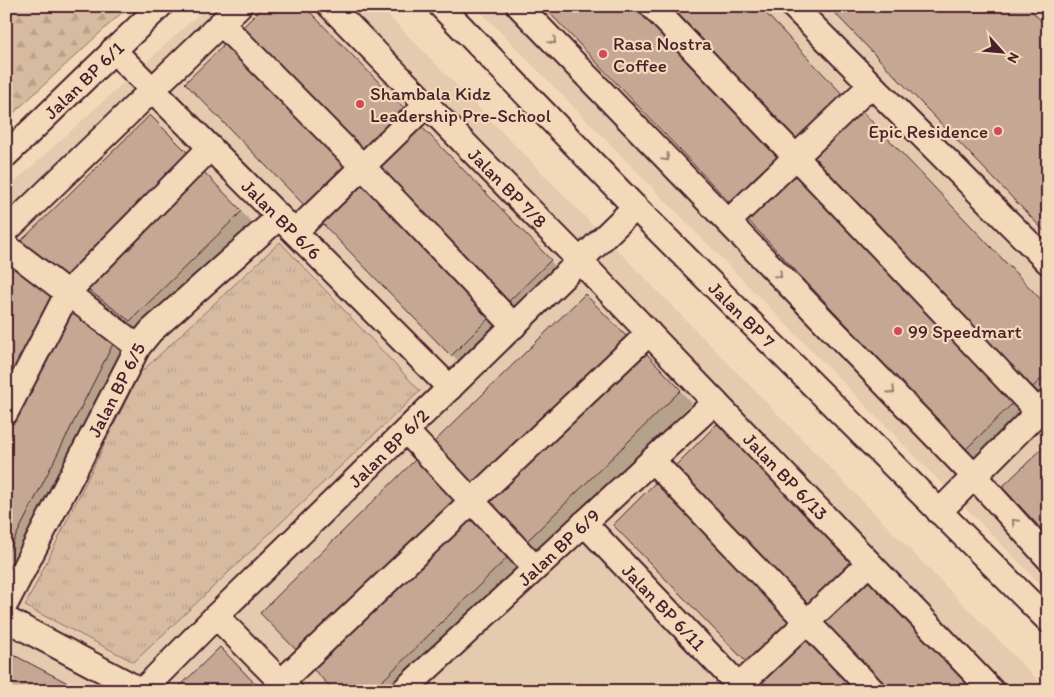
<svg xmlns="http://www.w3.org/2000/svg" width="1054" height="697" font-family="Itim,sans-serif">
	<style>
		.built { fill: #e4caae }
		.grass { fill: url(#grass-tufts); stroke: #906d66 }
		.forest { fill: url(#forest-firs); stroke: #906d66 }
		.shadow { fill: #0003 }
		.building { fill: #c5a894; stroke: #4a1f2b }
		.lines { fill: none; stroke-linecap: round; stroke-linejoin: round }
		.minor-casing { stroke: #4a1f2b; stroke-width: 28 }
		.minor { stroke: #f2d9b9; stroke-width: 24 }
		.oneway { stroke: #9e7c72 }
		.poi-dot { fill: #d1495b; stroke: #f2d9b9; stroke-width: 2 }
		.labels { text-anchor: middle; stroke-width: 4.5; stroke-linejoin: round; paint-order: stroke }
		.poi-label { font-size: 19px; fill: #4a1f2b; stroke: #f2d9b9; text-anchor: start }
		.street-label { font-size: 19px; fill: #4a1f2b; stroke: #f2d9b9 }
	</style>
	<defs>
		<pattern id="grass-tufts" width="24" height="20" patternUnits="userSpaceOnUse" patternTransform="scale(1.25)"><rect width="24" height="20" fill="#d7bba1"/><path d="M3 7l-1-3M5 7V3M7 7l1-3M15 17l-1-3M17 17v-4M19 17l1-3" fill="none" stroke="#baa08b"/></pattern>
		<pattern id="forest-firs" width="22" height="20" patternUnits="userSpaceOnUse" patternTransform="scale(1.25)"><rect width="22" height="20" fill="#d7bba1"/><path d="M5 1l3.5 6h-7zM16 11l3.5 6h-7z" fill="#baa08b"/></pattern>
	</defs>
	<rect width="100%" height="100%" fill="#f2d9b9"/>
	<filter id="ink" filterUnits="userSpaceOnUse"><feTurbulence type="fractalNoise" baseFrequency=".02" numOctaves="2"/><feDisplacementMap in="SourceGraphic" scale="10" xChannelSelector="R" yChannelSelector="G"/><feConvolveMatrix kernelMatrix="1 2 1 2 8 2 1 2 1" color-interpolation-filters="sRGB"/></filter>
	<g filter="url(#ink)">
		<!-- built -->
		<path class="built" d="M208,6h171l669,685h-1042v-501z
			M475,6h573v586z"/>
		<!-- grass -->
		<path class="grass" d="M280,242l140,149 -286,271 -109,-56 114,-232z"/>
		<!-- forest -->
		<path class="forest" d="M6,6h123l-123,114z"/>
		<!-- shadow -->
		<path class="shadow" d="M303,6l259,267 -44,43 -278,-285z
			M545,6l485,405 -52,50z
			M187,83l320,241 -43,43z
			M857,110l191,198v88l-8,8z
			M150,116l103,108 -110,109 -47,-36 -10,-10 -3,3 -49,-36 -12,-12z
			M6,264l123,85 -123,243z
			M641,350l51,53 -153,151 -52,-53z
			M472,514l52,51 -128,126h-60l-20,-23 -54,-55z"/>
		<!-- building -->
		<path class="building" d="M264,6h40l103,105 -47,45 -121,-125z
			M543,6h103l140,149 -53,51z
			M660,6h99l86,91 -52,50z
			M828,6h199l21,22v207z
			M231,38l122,125 -46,45 -122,-125z
			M858,107l190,200v66l-21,19 -222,-234z
			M150,115l43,43 -123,121 -50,-37z
			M418,123l133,137 -46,45 -133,-137z
			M798,165l220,233 -53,52 -221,-234z
			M201,169l41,42 -112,110 -48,-36z
			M364,176l132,135 -45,45 -132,-136z
			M6,261l50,35 -50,99z
			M585,294l43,44 -153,150 -43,-44z
			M70,301l47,35 -111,220v-129z
			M641,348l40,42 -155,152 -41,-41z
			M717,424l137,139 -49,48 -136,-139z
			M1048,443v93l-46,-49z
			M418,457l43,44 -158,156 -43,-44z
			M659,479l137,140 -47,46 -136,-140z
			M473,511l40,41 -141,139h-38l-21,-22z
			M864,574l113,117h-97l-66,-68z
			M808,630l59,61h-95l-13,-14z
			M220,647l42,44h-86v-1z
			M6,651l77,40h-77z"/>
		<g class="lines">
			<!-- minor casing -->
			<g class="minor-casing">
				<g id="minor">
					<path id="s1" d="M330,6l250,255 412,430"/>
					<path id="s2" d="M441,6l194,201 413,413"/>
					<path d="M519,6l455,470 74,82"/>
					<path d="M652,6l386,406"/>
					<path d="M793,6l255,256"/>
					<path d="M222,24l141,143 151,159"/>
					<path id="s3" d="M113,50l337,338"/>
					<path id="s4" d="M6,155l154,-149"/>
					<path d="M728,222l143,-137"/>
					<path d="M6,231l233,-225"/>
					<path d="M295,232l132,-128"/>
					<path d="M6,246l132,101"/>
					<path d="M6,412l62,-120 142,-144"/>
					<path d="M406,431l129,137"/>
					<path d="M652,460l221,231"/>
					<path d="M939,512l109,-110"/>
					<path id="s5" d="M584,523l160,168"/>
					<path id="s6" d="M6,603l132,-256 13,-16 128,-114"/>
					<path d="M216,616l74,75"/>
					<path d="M6,619l136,72"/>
					<path d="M281,682l368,-349"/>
					<path d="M739,686l130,-123"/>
					<path id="s7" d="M142,691l74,-75 419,-409"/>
					<path id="s8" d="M403,691l312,-289"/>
				</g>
			</g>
			<!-- minor -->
			<use href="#minor" class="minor"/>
		</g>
		<!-- one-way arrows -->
		<defs><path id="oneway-chevron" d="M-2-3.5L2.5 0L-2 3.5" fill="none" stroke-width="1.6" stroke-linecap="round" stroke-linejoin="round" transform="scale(1.25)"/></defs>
		<g class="oneway">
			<use href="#oneway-chevron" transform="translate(553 41) rotate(46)"/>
			<use href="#oneway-chevron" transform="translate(666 158) rotate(46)"/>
			<use href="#oneway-chevron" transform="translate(779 275) rotate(46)"/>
			<use href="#oneway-chevron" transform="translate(892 391) rotate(46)"/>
			<use href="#oneway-chevron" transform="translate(1015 522) rotate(-132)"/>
		</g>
	</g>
	<!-- markers -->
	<g class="poi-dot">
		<circle cx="603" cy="54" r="5"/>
		<circle cx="360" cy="104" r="5"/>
		<circle cx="998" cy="131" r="5"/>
		<circle cx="898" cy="331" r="5"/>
	</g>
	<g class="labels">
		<!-- poi labels -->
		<g class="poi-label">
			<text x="613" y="50">Rasa Nostra<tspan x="613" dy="22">Coffee</tspan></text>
			<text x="370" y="100">Shambala Kidz<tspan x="370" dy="22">Leadership Pre-School</tspan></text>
			<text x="988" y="138" text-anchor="end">Epic Residence</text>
			<text x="908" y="338">99 Speedmart</text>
		</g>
		<!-- street labels -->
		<g class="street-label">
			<text dy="7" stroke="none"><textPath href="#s4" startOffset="108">Jalan BP 6/1</textPath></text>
			<text dy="7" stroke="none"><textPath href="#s1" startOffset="254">Jalan BP 7/8</textPath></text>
			<text dy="7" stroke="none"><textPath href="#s3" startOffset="239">Jalan BP 6/6</textPath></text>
			<text dy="7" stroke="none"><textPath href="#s2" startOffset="431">Jalan BP 7</textPath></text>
			<text dy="7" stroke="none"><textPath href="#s6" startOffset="240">Jalan BP 6/5</textPath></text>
			<text dy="7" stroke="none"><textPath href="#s7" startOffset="346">Jalan BP 6/2</textPath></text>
			<text dy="7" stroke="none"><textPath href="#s1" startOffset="655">Jalan BP 6/13</textPath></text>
			<text dy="7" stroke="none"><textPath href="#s8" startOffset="212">Jalan BP 6/9</textPath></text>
			<text dy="7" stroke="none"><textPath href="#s5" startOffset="116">Jalan BP 6/11</textPath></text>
		</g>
	</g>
	<!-- margin -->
	<rect width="1054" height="697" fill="none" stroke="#f2d9b9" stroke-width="25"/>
	<rect x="12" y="12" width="1029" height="672" fill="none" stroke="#4a1f2b" stroke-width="2" filter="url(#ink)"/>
	<!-- north arrow -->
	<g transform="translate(1002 52) rotate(117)" stroke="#f2d9b9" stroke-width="4" paint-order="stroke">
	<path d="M0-4L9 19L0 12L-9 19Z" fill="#4a1f2b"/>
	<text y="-8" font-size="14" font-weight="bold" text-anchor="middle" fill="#4a1f2b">N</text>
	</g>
</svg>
